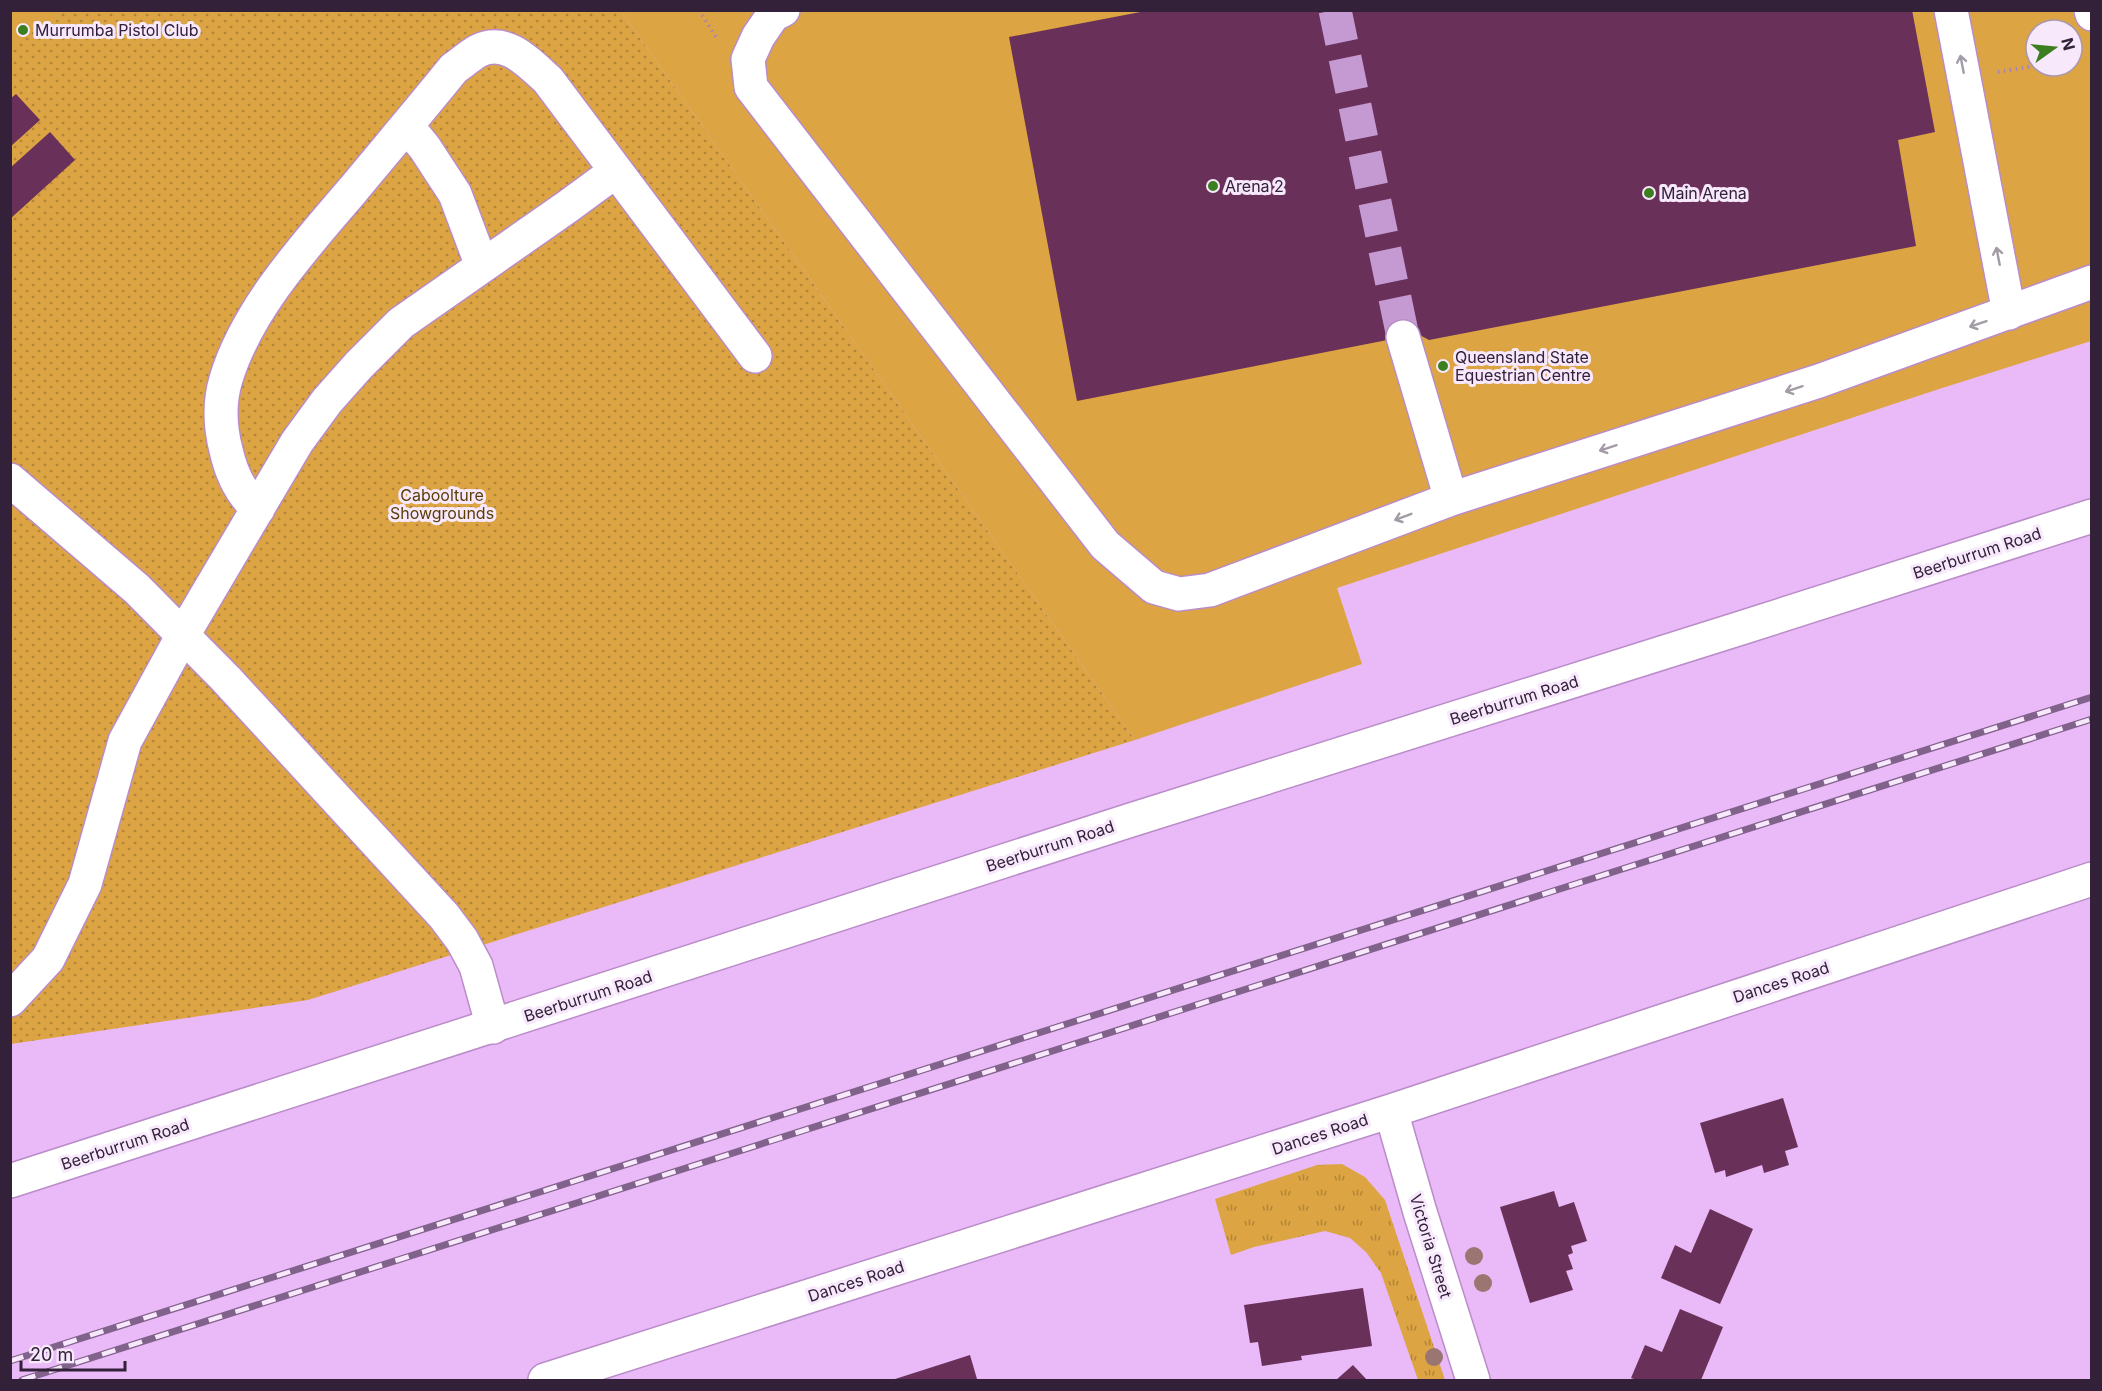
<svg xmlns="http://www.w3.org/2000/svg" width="2102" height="1391" font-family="Inter,sans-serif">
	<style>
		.grass { fill: url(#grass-tufts) }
		.park { fill: url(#park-dots) }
		.garden { fill: #dca442; fill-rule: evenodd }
		.building { fill: #69305a }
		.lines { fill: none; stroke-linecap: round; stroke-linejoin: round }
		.minor-tunnel { stroke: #c59ad2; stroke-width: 33; stroke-dasharray: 33 16; stroke-linecap: butt }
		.minor-casing { stroke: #ba8cc8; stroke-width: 36 }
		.major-casing { stroke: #ba8cc8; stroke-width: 36 }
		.path { stroke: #a983b4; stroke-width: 4; stroke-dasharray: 1.5 4.5; stroke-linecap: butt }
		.minor { stroke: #fff; stroke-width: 33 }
		.major { stroke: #fff; stroke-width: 33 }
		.rail-casing { stroke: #81628b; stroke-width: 7 }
		.rail { stroke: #f7e8fc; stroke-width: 4.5; stroke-dasharray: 14; stroke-linecap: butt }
		.tree { fill: #9b7572 }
		.oneway { stroke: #a39ba6 }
		.poi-dot { fill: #3c7f21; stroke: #f7e8fc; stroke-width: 2 }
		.labels { text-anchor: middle; stroke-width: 6; stroke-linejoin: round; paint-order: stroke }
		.poi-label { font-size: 16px; fill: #332039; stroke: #f7e8fc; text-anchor: start }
		.park-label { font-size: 16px; fill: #5a3e05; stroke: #f7e8fc }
		.street-label { font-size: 16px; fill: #332039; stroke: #f7e8fc }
	</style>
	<defs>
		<pattern id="grass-tufts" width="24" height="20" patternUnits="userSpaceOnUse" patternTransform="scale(1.5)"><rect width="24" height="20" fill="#dca442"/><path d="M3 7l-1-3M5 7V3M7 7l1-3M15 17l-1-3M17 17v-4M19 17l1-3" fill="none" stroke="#b38538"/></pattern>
		<pattern id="park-dots" width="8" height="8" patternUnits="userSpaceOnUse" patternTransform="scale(1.5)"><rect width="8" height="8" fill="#dca442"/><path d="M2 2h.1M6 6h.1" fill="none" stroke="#b38538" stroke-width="1.8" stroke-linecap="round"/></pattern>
	</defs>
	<rect width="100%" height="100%" fill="#eab9f8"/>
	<!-- grass -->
	<path class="grass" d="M1342,1164l23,13 20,23 60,180h-27l-37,-107 -15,-21 -16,-14 -25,-7 -71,16 -23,8 -16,-56 102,-34z"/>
	<!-- park -->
	<path class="park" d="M10,11h611l514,729 -827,260 -297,44z"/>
	<!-- garden -->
	<path class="garden" d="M11,10h48v1l-48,38z
		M621,11h1470v330l-155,49 -599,198 25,76 -227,76zM2036,30h36v36h-36z"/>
	<!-- building -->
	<path class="building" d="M1151,10h761l23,122 -37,8 18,106 -487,94 -11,-6 -341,67 -68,-364z
		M16,94l24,26 -30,27v-48z
		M50,132l25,28 -65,59v-51z
		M1783,1098l15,49 -13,4 4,14 -25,8 -2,-8 -36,12 -1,-7 -10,3 -15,-50z
		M1554,1191l5,16 15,-5 13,39 -16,5 2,7 -5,2 5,14 -7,2 7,19 -43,13 -30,-96z
		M1710,1209l43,20 -33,75 -59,-26 14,-33 16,8z
		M1363,1288l9,58 -71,10 1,4 -40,6 -4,-24 -8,1 -6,-38z
		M1680,1309l43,18 -22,53h-64l-6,-2 14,-33 17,7z
		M970,1355l7,24 -5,1h-80z
		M1353,1365l14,15h-31z"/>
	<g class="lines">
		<!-- minor-tunnel -->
		<path class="minor-tunnel" d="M1335,10l68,327"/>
		<!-- minor casing -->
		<g class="minor-casing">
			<path id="minor" d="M783,10l-10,5 -15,22 -10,22 3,28 354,458 49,42 25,7 31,-4 241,-91 368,-118 273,-99
				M1951,10l58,303
				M2091,10l1,4
				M407,126l18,22 30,46 27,72
				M1403,337l48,162
				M10,480l127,109 89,90 218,237 18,24 14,26 17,61
				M258,509c-18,-16 -27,-36 -32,-59 -6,-23 -7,-48 0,-71 21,-70 80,-134 126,-188 34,-41 68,-81 102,-123 8,-5 15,-12 24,-17 28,-14 50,11 70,29l207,276
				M10,1000l38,-41 37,-75 40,-143 58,-106 114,-193 30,-41 32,-36 42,-42 166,-116 49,-36
				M1391,1111l29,101 53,168
				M545,1380l846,-269 701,-232"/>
		</g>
		<!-- major casing -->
		<g class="major-casing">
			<path id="major" d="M10,1181l1121,-361 610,-192 351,-112"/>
		</g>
		<!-- path -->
		<path class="path" d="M699,10l19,30
			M1998,72l35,-6"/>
		<!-- minor -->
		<use href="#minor" class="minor"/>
		<!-- major -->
		<use href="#major" class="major"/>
		<!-- rail casing -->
		<g class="rail-casing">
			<path id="rail" d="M10,1361l2082,-664
				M22,1380l2070,-661"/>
		</g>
		<!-- rail -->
		<use href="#rail" class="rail"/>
	</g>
	<!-- trees -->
	<g class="tree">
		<circle cx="1474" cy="1256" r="9"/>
		<circle cx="1483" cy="1283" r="9"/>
		<circle cx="1434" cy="1357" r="9"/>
	</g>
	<!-- one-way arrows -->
	<defs><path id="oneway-shaft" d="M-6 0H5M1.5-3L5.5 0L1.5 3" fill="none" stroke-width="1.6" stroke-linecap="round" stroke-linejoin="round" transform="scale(1.5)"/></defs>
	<g class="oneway">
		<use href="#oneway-shaft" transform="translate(1962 64) rotate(-101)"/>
		<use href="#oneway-shaft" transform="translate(1998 256) rotate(-101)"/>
		<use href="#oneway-shaft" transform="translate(1978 324) rotate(161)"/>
		<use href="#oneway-shaft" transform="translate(1794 389) rotate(162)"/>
		<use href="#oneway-shaft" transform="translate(1608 448) rotate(162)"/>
		<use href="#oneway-shaft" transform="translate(1403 517) rotate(159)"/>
	</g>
	<!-- markers -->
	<g class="poi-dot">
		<circle cx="23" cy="30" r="6"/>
		<circle cx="1213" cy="186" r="6"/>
		<circle cx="1649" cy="193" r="6"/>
		<circle cx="1443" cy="366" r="6"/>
	</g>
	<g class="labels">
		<!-- poi labels -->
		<g class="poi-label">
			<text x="35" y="36">Murrumba Pistol Club</text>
			<text x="1225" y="192">Arena 2</text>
			<text x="1661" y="199">Main Arena</text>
			<text x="1455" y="363">Queensland State<tspan x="1455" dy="18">Equestrian Centre</tspan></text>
		</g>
		<!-- park labels -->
		<g class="park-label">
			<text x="442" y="501">Caboolture<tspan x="442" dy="18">Showgrounds</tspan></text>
		</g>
		<!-- street labels -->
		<g class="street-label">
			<text transform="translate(1977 553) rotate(-18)" y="6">Beerburrum Road</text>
			<text transform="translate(1514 700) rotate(-17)" y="6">Beerburrum Road</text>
			<text transform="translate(1050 846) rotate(-18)" y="6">Beerburrum Road</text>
			<text transform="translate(1781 982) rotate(-18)" y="6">Dances Road</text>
			<text transform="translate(588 996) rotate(-18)" y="6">Beerburrum Road</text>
			<text transform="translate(1320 1134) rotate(-18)" y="6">Dances Road</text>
			<text transform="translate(125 1144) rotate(-18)" y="6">Beerburrum Road</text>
			<text transform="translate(1431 1246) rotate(73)" y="6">Victoria Street</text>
			<text transform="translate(856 1281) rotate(-18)" y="6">Dances Road</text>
		</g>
	</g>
	<!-- border -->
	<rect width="2102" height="1391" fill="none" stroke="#332039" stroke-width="24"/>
	<!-- north arrow -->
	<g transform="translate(2054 48) rotate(75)"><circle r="28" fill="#f7e8fc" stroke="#a998ae" stroke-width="1.5"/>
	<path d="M0-4.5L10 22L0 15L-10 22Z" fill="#3c7f21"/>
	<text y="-9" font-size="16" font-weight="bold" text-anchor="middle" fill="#332039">N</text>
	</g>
	<!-- scale -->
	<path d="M21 1361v9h104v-9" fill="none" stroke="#332039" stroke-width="3"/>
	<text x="30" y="1361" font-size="18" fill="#332039" stroke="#f7e8fc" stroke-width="4.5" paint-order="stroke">20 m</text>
</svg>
